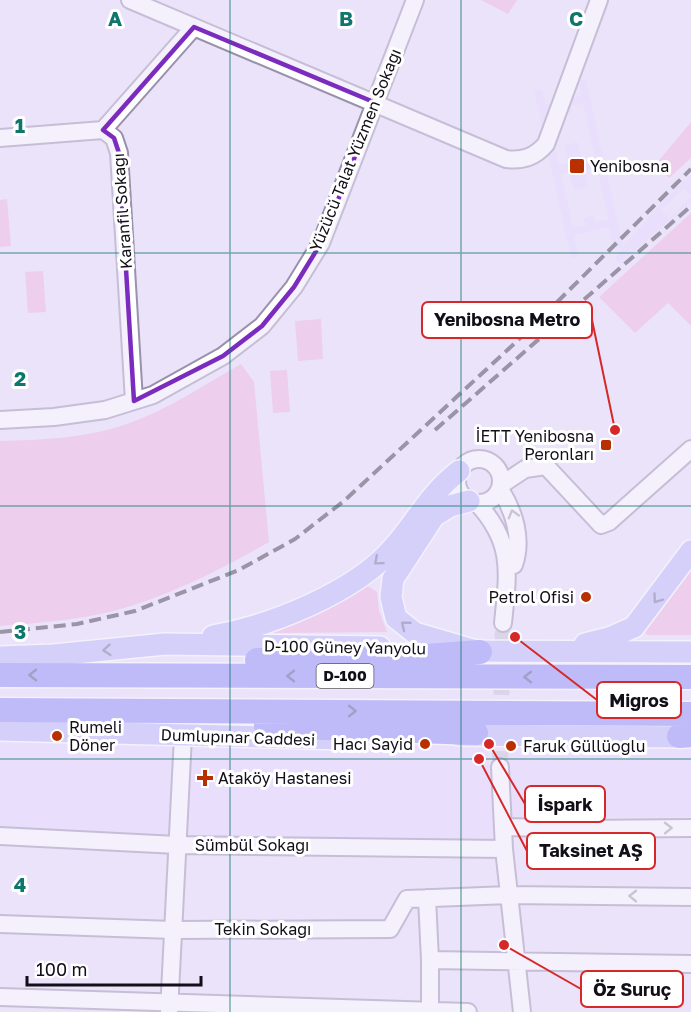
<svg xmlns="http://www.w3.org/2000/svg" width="691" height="1012" font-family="'Golos Text',sans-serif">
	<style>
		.built { fill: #e6dafe; fill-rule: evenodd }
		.green { fill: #efb5dd }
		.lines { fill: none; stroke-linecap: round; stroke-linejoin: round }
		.minor-tunnel { stroke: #cac3d8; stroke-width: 16; stroke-dasharray: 16 8; stroke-linecap: butt }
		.minor-casing { stroke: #9a91ac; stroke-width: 20 }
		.major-casing { stroke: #fff; stroke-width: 24 }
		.highway-casing { stroke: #fff; stroke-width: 27 }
		.minor { stroke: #fff; stroke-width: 16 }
		.major { stroke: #b9b9fa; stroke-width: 21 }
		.highway { stroke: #8a8af7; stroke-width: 24 }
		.rail { stroke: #383440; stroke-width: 4; stroke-dasharray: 12 6; stroke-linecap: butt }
		.oneway { stroke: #a09fa3 }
		.oneway2 { stroke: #6e6c94 }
		.oneway3 { stroke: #4e4c88 }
		.marked { fill: none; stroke: #7b2cbf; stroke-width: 4.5; stroke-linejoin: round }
		.grid { fill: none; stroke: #0f766e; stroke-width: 1.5; stroke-opacity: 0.55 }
		.poi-dot { fill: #b82f00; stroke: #fff; stroke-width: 2 }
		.labels { text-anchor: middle; stroke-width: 6; stroke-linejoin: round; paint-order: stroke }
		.shield { fill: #fff; stroke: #59575d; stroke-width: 1.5 }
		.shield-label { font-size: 15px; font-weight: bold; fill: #120f18 }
		.street-label { font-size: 16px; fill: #120f18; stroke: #fff }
		.poi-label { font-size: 16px; fill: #120f18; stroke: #fff; text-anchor: start }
		.grid-label { font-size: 20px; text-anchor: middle; font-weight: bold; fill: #0f766e; stroke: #fff; stroke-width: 6; stroke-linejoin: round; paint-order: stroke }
		.leader { fill: none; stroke: #d62828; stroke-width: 2 }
		.callout-dot { fill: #d62828; stroke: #fff; stroke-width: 2 }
		.callout { fill: #fff; stroke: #d62828; stroke-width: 2 }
		.callout-label { font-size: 18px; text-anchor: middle; font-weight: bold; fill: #120f18 }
	</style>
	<rect width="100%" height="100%" fill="#ebe3fa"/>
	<!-- built -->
	<path class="built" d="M586,79l37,167 42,-47 26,-24v21l-7,-7 -23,21 8,8 22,-21v5l-72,62 -4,-6 7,-10 -8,1 -5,-22 -35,8 4,22 -7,1 -37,-167 8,-2 4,15 35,-8 -3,-15zM583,104l12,54 -13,2 -4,-18 -14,3 4,18 -9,2 -12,-53 12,-3 2,5 11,-2 -1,-6zM597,167l11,52 -12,3 -2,-7 -11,3 2,8 -12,1 -12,-53 8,-2 5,18 14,-3 -4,-17z
		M0,737l487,8 11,96 -309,-3 -189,-8z
		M691,744v73l-183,2 -5,-73z"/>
	<!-- green -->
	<path class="green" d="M481,0h36l-9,14z
		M691,122v36l-22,20 -14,-13z
		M7,199l4,47 -11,1v-47z
		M691,213v113l-23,-23 -33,30 -36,-36z
		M43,271l3,41 -18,1 -3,-41z
		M321,319l2,40 -25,2 -3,-40z
		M241,364l13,18 15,160c-48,28 -101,54 -155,69 -37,9 -76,12 -114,15v-185c43,-1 86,-3 127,-17 40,-14 77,-39 114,-60z
		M287,370l3,42 -17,1 -3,-42z
		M691,569v66h-44l-2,-3z
		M366,585l11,7 2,19 8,21 -114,1 44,-19z"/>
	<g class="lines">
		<!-- minor-tunnel -->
		<path class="minor-tunnel" d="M500,767l3,-144"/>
		<!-- minor casing -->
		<g class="minor-casing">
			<path id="minor" d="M130,0l376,159c17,2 29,-2 40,-15l53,-144
				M103,130l91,-103
				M0,138l103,-8 11,8 5,15 15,248
				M0,420l54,-3 51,-7 48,-15 70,-39 39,-30 32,-39 27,-44 94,-243
				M457 481a22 22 0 1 1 44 0a22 22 0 1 1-44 0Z
				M501,485l24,-16 21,-3 55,59 8,-3 82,-73
				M500,489c14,22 23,50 14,76
				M477,503c37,40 31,70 26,120
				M500,767l4,82 18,163
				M504,827l71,2 116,-1
				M0,836l177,9 327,4
				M427,898l3,62 261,4
				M0,924l173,6 217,-1 17,-30 102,-4 182,2
				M430,960v49
				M0,997l468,15
				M169,1012l14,-276"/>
		</g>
		<!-- major casing -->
		<g class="major-casing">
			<path id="major" d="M469,501l-19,5 -16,10 -41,63 -2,18 5,21 19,15 58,17
				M213,636c57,-10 141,-43 180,-88 23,-26 37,-55 66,-77
				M585,644l24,-6 25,-11 57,-76
				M465,651l226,1
				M0,657l54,-2 111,-11 215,3
				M0,730l344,9
				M459,735l232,2"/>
		</g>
		<!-- highway casing -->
		<g class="highway-casing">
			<path id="highway" d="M257,660l142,-2 81,-6
				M0,675l691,2
				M0,710l691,4
				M266,726l210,7
				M679,736l12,-1"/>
		</g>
		<!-- minor -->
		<use href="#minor" class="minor"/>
		<!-- major -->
		<use href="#major" class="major"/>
		<!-- highway -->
		<use href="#highway" class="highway"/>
		<!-- rail -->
		<path class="rail" d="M435,430l256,-224
			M0,632l77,-8 58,-13 104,-41 56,-31 49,-38 185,-171 162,-161"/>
	</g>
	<!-- one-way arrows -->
	<defs><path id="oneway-chevron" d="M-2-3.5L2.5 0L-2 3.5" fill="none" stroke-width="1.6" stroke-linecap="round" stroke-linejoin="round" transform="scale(1.5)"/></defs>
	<g class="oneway">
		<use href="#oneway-chevron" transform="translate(513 514) rotate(-106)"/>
		<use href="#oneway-chevron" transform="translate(668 828) rotate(-1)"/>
		<use href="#oneway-chevron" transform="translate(633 896) rotate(-179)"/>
	</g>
	<g class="oneway2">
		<use href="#oneway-chevron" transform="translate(378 561) rotate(140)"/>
		<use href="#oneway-chevron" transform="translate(657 599) rotate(126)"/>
		<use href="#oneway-chevron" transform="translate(405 625) rotate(-141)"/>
		<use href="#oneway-chevron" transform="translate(107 650) rotate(175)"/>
	</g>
	<g class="oneway3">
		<use href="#oneway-chevron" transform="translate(33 675) rotate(-180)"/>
		<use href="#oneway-chevron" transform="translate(291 676) rotate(-180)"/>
		<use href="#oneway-chevron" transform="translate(528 677) rotate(180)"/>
		<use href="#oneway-chevron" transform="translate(352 711)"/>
	</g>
	<!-- marked area -->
	<path d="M0 0H691V1012H0ZM194,27l182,76 -55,140 -27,44 -32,39 -39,30 -89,45 -15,-248 -5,-15 -11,-8z" fill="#ebe3fa" fill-opacity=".55" fill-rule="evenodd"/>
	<path class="marked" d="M194,27l182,76 -55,140 -27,44 -32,39 -39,30 -89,45 -15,-248 -5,-15 -11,-8z"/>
	<!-- grid -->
	<path class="grid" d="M230,0v1012M461,0v1012M0,253h691M0,506h691M0,759h691"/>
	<!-- markers -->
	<g class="poi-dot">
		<rect x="569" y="158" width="16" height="16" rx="3"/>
		<rect x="600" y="439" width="12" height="12" rx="3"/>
		<circle cx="586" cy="597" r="6"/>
		<circle cx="57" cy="736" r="6"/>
		<circle cx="425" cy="744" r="6"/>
		<circle cx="511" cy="746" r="6"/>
		<path d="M202 769h6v6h6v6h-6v6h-6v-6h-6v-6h6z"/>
	</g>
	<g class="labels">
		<!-- shield labels -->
		<rect class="shield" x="316.5" y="664" width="57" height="24" rx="4.5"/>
		<g class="shield-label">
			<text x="345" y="681">D-100</text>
		</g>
		<!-- street labels -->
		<g class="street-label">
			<text transform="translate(355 150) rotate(-68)" y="6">Yüzücü Talat Yüzmen Sokağı</text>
			<text transform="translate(122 211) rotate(-94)" y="6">Karanfil Sokağı</text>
			<text transform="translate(345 647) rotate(1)" y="6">D-100 Güney Yanyolu</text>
			<text transform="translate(238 737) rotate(2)" y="6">Dumlupınar Caddesi</text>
			<text x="252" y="851">Sümbül Sokağı</text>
			<text x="263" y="935">Tekin Sokağı</text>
		</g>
		<!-- poi labels -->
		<g class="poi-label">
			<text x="590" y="172">Yenibosna</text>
			<text x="594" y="442" text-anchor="end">İETT Yenibosna<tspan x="594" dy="18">Peronları</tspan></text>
			<text x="574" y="603" text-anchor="end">Petrol Ofisi</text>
			<text x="69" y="733">Rumeli<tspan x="69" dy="18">Döner</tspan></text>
			<text x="413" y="750" text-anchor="end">Hacı Sayid</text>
			<text x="523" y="752">Faruk Güllüoğlu</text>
			<text x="218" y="784">Ataköy Hastanesi</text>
		</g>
	</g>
	<g class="grid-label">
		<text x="115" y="26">A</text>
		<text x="346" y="26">B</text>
		<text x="576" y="26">C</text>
		<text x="20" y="133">1</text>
		<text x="20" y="386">2</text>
		<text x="20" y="639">3</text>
		<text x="20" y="892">4</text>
	</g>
	<!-- callouts -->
	<path class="leader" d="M615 430L592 320M515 637L597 700M489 744L525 804M479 759L527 851M504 945L581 989"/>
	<g class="callout-dot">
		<circle cx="615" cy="430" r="6"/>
		<circle cx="515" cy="637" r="6"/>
		<circle cx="489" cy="744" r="6"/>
		<circle cx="479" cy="759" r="6"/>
		<circle cx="504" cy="945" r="6"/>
	</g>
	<g class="callout">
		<rect x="422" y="302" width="170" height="36" rx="6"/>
		<rect x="597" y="682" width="84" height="36" rx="6"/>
		<rect x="525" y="786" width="80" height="36" rx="6"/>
		<rect x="527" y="833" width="128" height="36" rx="6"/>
		<rect x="581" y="971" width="102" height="36" rx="6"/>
	</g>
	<g class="callout-label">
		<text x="507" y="326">Yenibosna Metro</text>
		<text x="639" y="707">Migros</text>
		<text x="565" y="811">İspark</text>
		<text x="591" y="857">Taksinet AŞ</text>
		<text x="632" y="996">Öz Suruç</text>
	</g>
	<!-- scale -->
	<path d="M27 976v9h174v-9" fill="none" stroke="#120f18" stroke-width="3"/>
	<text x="36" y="976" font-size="18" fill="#120f18" stroke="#ffffff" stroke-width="4.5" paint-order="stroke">100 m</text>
</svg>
